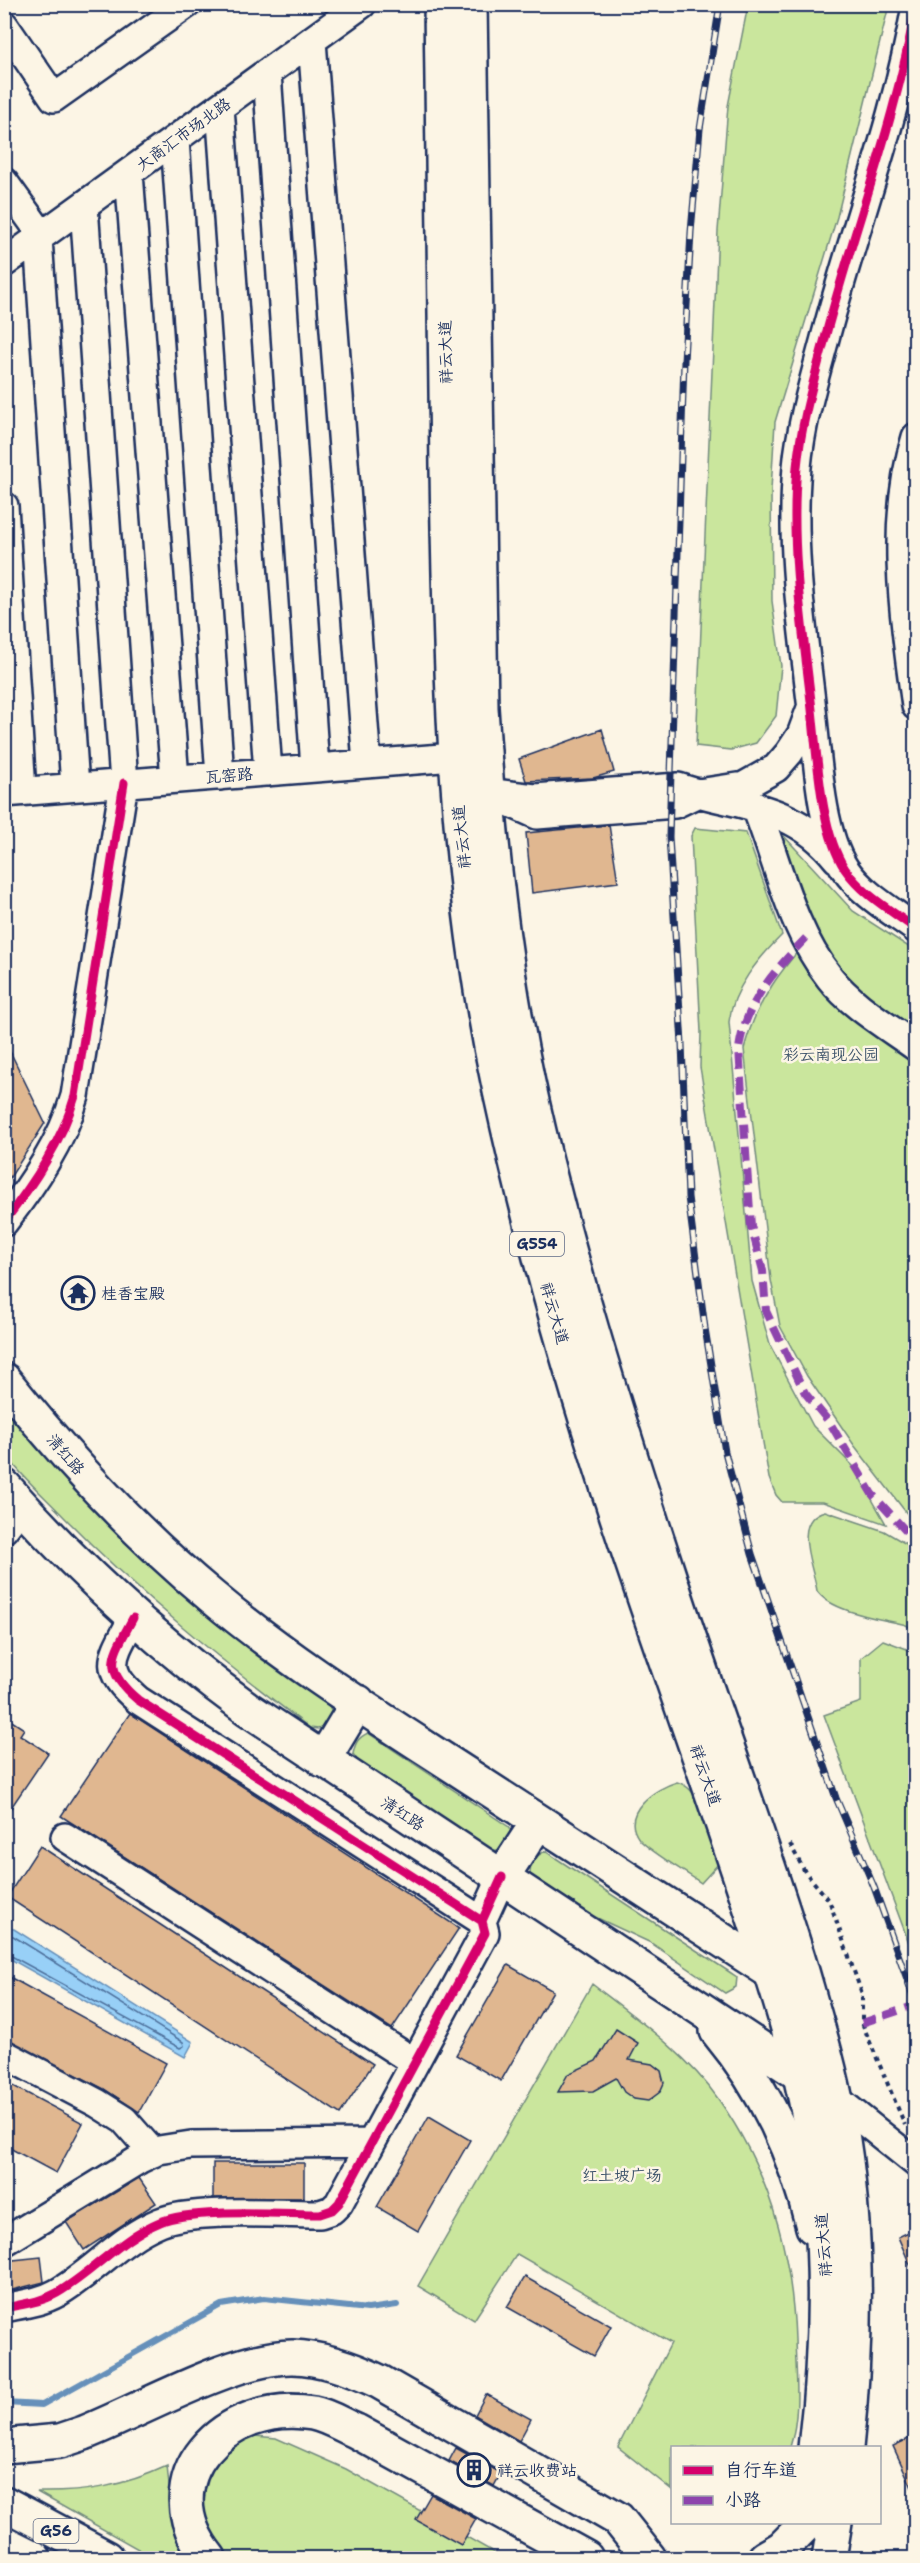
<svg xmlns="http://www.w3.org/2000/svg" width="920" height="2563" font-family="'Shantell Sans','LXGW WenKai TC',sans-serif">
	<style>
		.green { fill: #cae69d; stroke: #728a7e; stroke-width: 1.5 }
		.water { fill: #98d0f7; stroke: #6690ba; stroke-width: 1.5 }
		.lines { fill: none; stroke-linecap: round; stroke-linejoin: round }
		.shore { stroke: #4d6f9b; stroke-width: 1.5 }
		.stream { stroke: #6690ba; stroke-width: 6 }
		.building { fill: #e0b790; stroke: #1b2f5e; stroke-width: 1.5 }
		.minor-casing { stroke: #1b2f5e; stroke-width: 32 }
		.major-casing { stroke: #1b2f5e; stroke-width: 38 }
		.highway-casing { stroke: #1b2f5e; stroke-width: 38 }
		.path { stroke: #1b2f5e; stroke-width: 4; stroke-dasharray: 4.5 4.5; stroke-linecap: butt }
		.minor { stroke: #fcf5e5; stroke-width: 27 }
		.major { stroke: #fcf5e5; stroke-width: 33 }
		.highway { stroke: #fcf5e5; stroke-width: 33 }
		.rail-casing { stroke: #1b2f5e; stroke-width: 7 }
		.rail { stroke: #fcf5e5; stroke-width: 4.5; stroke-dasharray: 14; stroke-linecap: butt }
		.quiet { stroke: #8e44ad; stroke-width: 8; stroke-dasharray: 15 8; stroke-linecap: butt }
		.cycleway-casing { stroke: #fcf5e5; stroke-width: 13 }
		.cycleway { stroke: #d6006c; stroke-width: 9 }
		.labels { text-anchor: middle; stroke-width: 5; stroke-linejoin: round; paint-order: stroke }
		.shield { fill: #fcf5e5; stroke: #5e6a86; stroke-width: 1.5 }
		.shield-label { font-size: 15px; font-weight: bold; fill: #1b2f5e }
		.street-label { font-size: 16px; fill: #1b2f5e; stroke: #fcf5e5 }
		.park-label { font-size: 16px; fill: #3e546b; stroke: #fcf5e5 }
		.poi-label { font-size: 16px; fill: #1b2f5e; stroke: #fcf5e5; text-anchor: start }
	</style>
	<rect width="100%" height="100%" fill="#fcf5e5"/>
	<filter id="ink" filterUnits="userSpaceOnUse"><feTurbulence type="fractalNoise" baseFrequency=".0167" numOctaves="2"/><feDisplacementMap in="SourceGraphic" scale="12" xChannelSelector="R" yChannelSelector="G"/><feConvolveMatrix kernelMatrix="1 2 1 2 8 2 1 2 1" color-interpolation-filters="sRGB"/></filter>
	<g filter="url(#ink)">
		<!-- green -->
		<path class="green" d="M748,5h141l-52,212 -62,205 -4,68 1,111 9,65 -5,50 -20,27 -25,7 -35,-4 22,-515 10,-125z
			M695,828l51,5 36,102c-23,23 -49,53 -53,87l23,259 18,64 43,81 40,40 33,58 -63,-22h-41l-6,-7 -7,-17 -69,-411 1,-35 -10,-196z
			M783,835l70,76 62,40v573l-61,-79 -47,-69 -27,-50 -9,-46 -27,-231c12,-48 38,-81 71,-117l-35,-81z
			M4,1404l213,214 110,85 5,8 -6,15 -8,3 -8,-1c-87,-66 -170,-133 -246,-211 -20,-21 -42,-40 -59,-63z
			M825,1511l59,20 31,18v82l-9,-6c-24,-6 -75,-13 -89,-34 -3,-23 -27,-71 8,-80z
			M883,1640l32,12v307l-91,-244 37,-13v-44z
			M368,1733l141,94 4,8c-5,9 -8,17 -21,15l-134,-89 -5,-7c2,-10 4,-16 15,-21z
			M677,1782c27,7 34,55 43,80l-19,21c-14,-10 -52,-32 -62,-44 -20,-27 17,-51 38,-57z
			M545,1851l186,122 6,4 -1,10 -11,6 -74,-50 -58,-27 -63,-42 1,-14z
			M592,1984c44,34 95,70 127,116 50,71 73,154 76,239 1,37 6,73 -5,108l-118,1v42l-54,-43 53,-104 -154,-89 -43,66 -56,-34z
			M255,2436l21,2 70,31 158,89h-275l-20,-22 -12,-29 8,-48 27,-20z
			M167,2466c3,34 7,62 24,92h-37l-117,-66c47,1 87,-6 130,-26z"/>
		<!-- water -->
		<path class="water" d="M4,1929h10l179,113 -8,15 -180,-101z"/>
		<g class="lines">
			<!-- shore -->
			<path class="shore" d="M4,1935l9,1 170,106 1,4 -4,2 -176,-96"/>
			<!-- stream -->
			<path class="stream" d="M4,2403l38,2 179,-100 43,-7 104,11 29,-4"/>
		</g>
		<!-- building -->
		<path class="building" d="M602,729l12,43 -21,6 -67,3 -7,-22z
			M609,825l9,57 -86,11 -6,-60z
			M4,1039l41,84 -41,64z
			M130,1713l329,215 -67,101 -331,-213z
			M4,1716l20,13 -4,6 28,18 -44,65z
			M40,1846l333,218 -33,50 -333,-217z
			M508,1965l45,26 -52,90 -45,-26z
			M4,1974l162,89 -27,49 -35,-23 -100,-51z
			M616,2029l22,14 -9,17 23,4 9,7 3,12 -4,9 -12,9 -14,-2 -10,-7 -8,-14 -23,13 -35,1 10,-18 28,-13z
			M4,2081l79,42 -27,50 -52,-28z
			M429,2116l41,24 -52,91 -41,-24z
			M213,2163h91v35h-91z
			M139,2178l17,25 -72,47 -18,-28z
			M915,2229v47l-17,-39z
			M41,2257l3,25 -40,10v-31z
			M525,2277l86,49 -17,30 -87,-49z
			M486,2394l45,25 -12,22 -44,-26z
			M915,2436v58l-22,-48z
			M456,2448l45,25 -7,13 -45,-25z
			M431,2494l45,25 -15,26 -45,-25z"/>
		<g class="lines">
			<!-- minor casing -->
			<g class="minor-casing">
				<path id="minor" d="M916,6c-20,115 -63,224 -92,336 -11,41 -23,82 -27,125 -7,78 5,157 14,234 6,47 8,129 34,168 17,25 47,42 71,60
					M4,25l50,73 133,-94
					M312,41l55,723
					M267,73l48,695
					M220,107l48,665
					M175,140l45,636
					M129,173l46,606
					M4,182l38,53
					M38,238l37,549
					M4,263l358,-259
					M916,437c-27,86 -12,182 0,269
					M4,506l18,285
					M811,708l-10,27 -12,18 -13,15 -32,18 -46,7 -23,11 -138,11 -51,-23 49,6 143,-11c59,20 115,16 159,72
					M4,793l450,-36
					M755,805c23,57 36,124 75,173 22,28 57,48 86,69
					M4,1222c29,-38 58,-80 71,-126l49,-313 -40,-577
					M4,1529l18,-23
					M133,1618c-20,38 -33,50 5,82l344,221
					M65,1837l349,225
					M4,2054l93,49 27,17 29,33
					M835,2098l81,65
					M4,2242l136,-83 19,-9 32,-5 179,-2
					M4,2308c19,-4 37,-6 53,-15 37,-21 62,-54 103,-71 32,-14 122,-8 160,-8l12,-4 7,-7 146,-270 -3,-12 20,-44"/>
			</g>
			<!-- major casing -->
			<g class="major-casing">
				<path id="major" d="M4,1380c62,78 130,152 207,216 75,63 159,116 241,169 112,73 224,145 336,218
					M4,1486c74,84 154,157 244,223l568,376
					M323,1760l35,-58
					M502,1877l36,-55
					M717,2031c49,59 78,122 96,196"/>
			</g>
			<!-- highway casing -->
			<g class="highway-casing">
				<path id="highway" d="M441,4c2,155 4,310 6,464 3,211 8,417 53,623 37,172 87,341 144,506 35,103 72,205 106,309 23,71 47,143 60,217 19,108 18,216 5,325
					M470,4l11,704c8,126 21,252 47,375 36,167 88,330 141,493 42,131 92,260 132,392 14,49 29,98 38,148 20,110 19,220 7,332
					M4,2446l56,-5 24,-8c56,-22 151,-77 209,-76 31,1 60,12 87,25l238,137 31,39
					M4,2503l103,55
					M4,2543l30,15
					M209,2558c-64,-79 18,-160 104,-145 15,3 29,12 43,18l230,127
					M765,2558l17,-10 22,-22
					M829,2558l6,-36"/>
			</g>
			<!-- path -->
			<path class="path" d="M790,1844l15,28 24,28 33,94v29l43,102"/>
			<!-- minor -->
			<use href="#minor" class="minor"/>
			<!-- major -->
			<use href="#major" class="major"/>
			<!-- highway -->
			<use href="#highway" class="highway"/>
			<!-- rail casing -->
			<g class="rail-casing">
				<path id="rail" d="M720,4l-20,125 -9,103 -7,129 -15,476 13,207 6,153 17,131 20,124 27,102 84,244 38,89 42,117"/>
			</g>
			<!-- rail -->
			<use href="#rail" class="rail"/>
			<!-- quiet -->
			<path class="quiet" d="M806,938c-31,32 -61,65 -67,111l12,177 12,45 3,40 39,82 25,30 42,71 44,48
				M862,2023l54,-18"/>
			<!-- cycleway casing -->
			<g class="cycleway-casing">
				<path id="cycleway" d="M916,6c-20,115 -63,224 -92,336 -11,41 -23,82 -27,125 -7,78 5,157 14,234 6,47 8,129 34,168 17,25 47,42 71,60
					M4,1222c29,-38 58,-80 71,-126l49,-313
					M133,1618c-20,38 -33,50 5,82l344,221
					M4,2308c19,-4 37,-6 53,-15 37,-21 62,-54 103,-71 32,-14 122,-8 160,-8l12,-4 7,-7 146,-270 -3,-12 20,-44"/>
			</g>
			<!-- cycleway -->
			<use href="#cycleway" class="cycleway"/>
		</g>
	</g>
	<!-- icons -->
	<defs>
		<g id="temple-ring" transform="scale(1.725)"><circle r="9.5" fill="#fcf5e5" stroke="#1b2f5e" stroke-width="1.5"/><path d="M0-6L5-2H3V0L6.5 2.5H4V6H1.5V3h-3V6H-4V2.5H-6.5L-3 0V-2H-5Z" fill="#1b2f5e"/></g>
		<g id="building-ring" transform="scale(1.725)"><circle r="9.5" fill="#fcf5e5" stroke="#1b2f5e" stroke-width="1.5"/><path d="M-4-6H4V6H1V3H-1V6H-4ZM-2.5-4.3h1.7v1.8h-1.7ZM.8-4.3h1.7v1.8H.8ZM-2.5-1h1.7V.8h-1.7ZM.8-1h1.7V.8H.8Z" fill="#1b2f5e"/></g>
	</defs>
	<g fill-rule="evenodd">
		<use href="#temple-ring" x="78" y="1293"/>
		<use href="#building-ring" x="474" y="2470"/>
	</g>
	<g class="labels">
		<!-- shield labels -->
		<g class="shield">
			<rect x="510" y="1232" width="54" height="24" rx="4.5"/>
			<rect x="33.5" y="2519" width="45" height="24" rx="4.5"/>
		</g>
		<g class="shield-label">
			<text x="537" y="1249">G554</text>
			<text x="56" y="2536">G56</text>
		</g>
		<!-- street labels -->
		<g class="street-label">
			<text transform="translate(183 134) rotate(-36)" y="6">大商汇市场北路</text>
			<text transform="translate(445 352) rotate(-91)" y="6">祥云大道</text>
			<text transform="translate(229 775) rotate(-5)" y="6">瓦窑路</text>
			<text transform="translate(461 837) rotate(-96)" y="6">祥云大道</text>
			<text transform="translate(555 1313) rotate(74)" y="6">祥云大道</text>
			<text transform="translate(66 1454) rotate(49)" y="6">清红路</text>
			<text transform="translate(706 1775) rotate(71)" y="6">祥云大道</text>
			<text transform="translate(403 1813) rotate(33)" y="6">清红路</text>
			<text transform="translate(823 2245) rotate(-94)" y="6">祥云大道</text>
		</g>
		<!-- park labels -->
		<g class="park-label">
			<text x="831" y="1060">彩云南现公园</text>
			<text x="622" y="2181">红土坡广场</text>
		</g>
		<!-- poi labels -->
		<g class="poi-label">
			<text x="101" y="1299">桂香宝殿</text>
			<text x="497" y="2476">祥云收费站</text>
		</g>
	</g>
	<!-- margin -->
	<rect width="920" height="2563" fill="none" stroke="#fcf5e5" stroke-width="24"/>
	<rect x="12" y="12" width="896" height="2539" fill="none" stroke="#1b2f5e" stroke-width="2" filter="url(#ink)"/>
	<!-- legend -->
	<rect x="671" y="2446" width="210" height="78" fill="#fcf5e5" stroke="#a2a6af" stroke-width="1.5"/>
	<rect x="683" y="2466" width="30" height="9" fill="#d6006c" stroke="#a2a6af" stroke-width="1.5"/>
	<text x="725" y="2476" font-size="18" fill="#1b2f5e">自行车道</text>
	<rect x="683" y="2496" width="30" height="9" fill="#8e44ad" stroke="#a2a6af" stroke-width="1.5"/>
	<text x="725" y="2506" font-size="18" fill="#1b2f5e">小路</text>
</svg>
